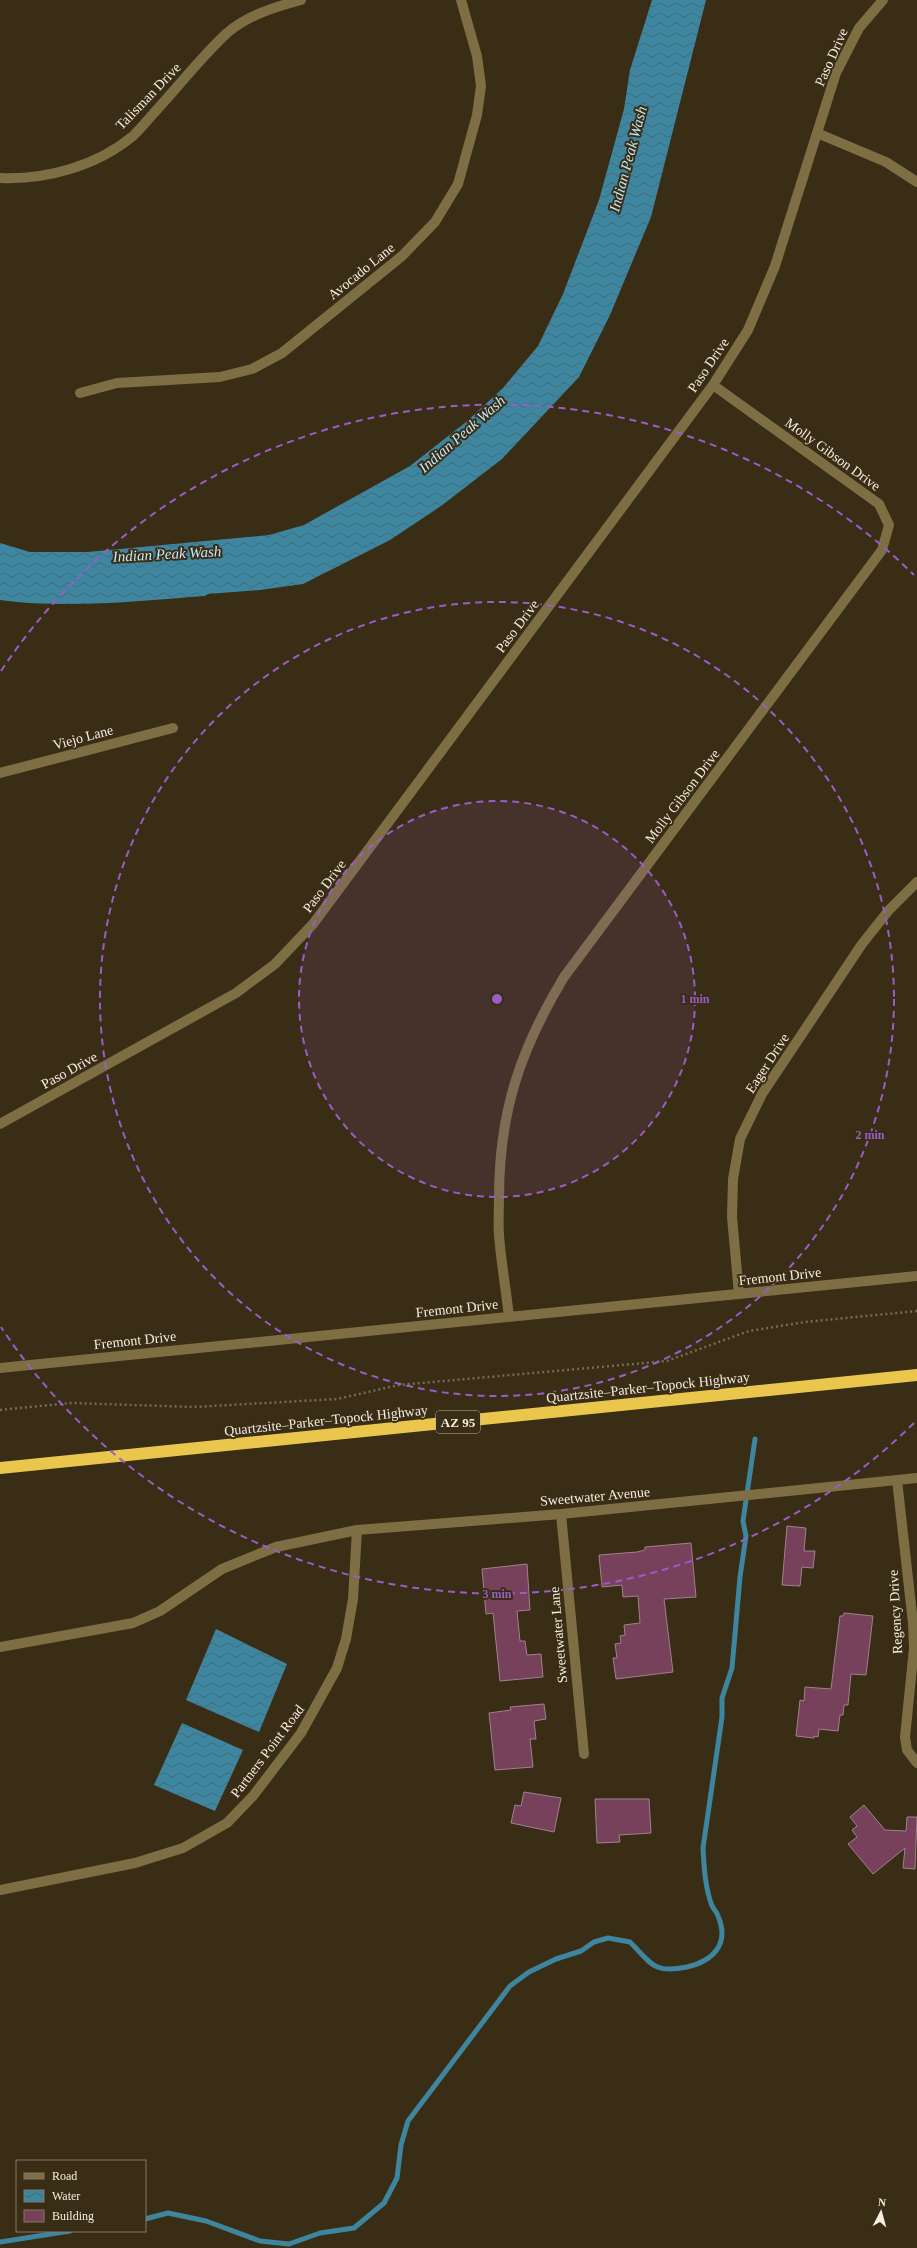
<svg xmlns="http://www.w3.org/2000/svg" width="917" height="2248" font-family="'Times New Roman',serif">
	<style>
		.water { fill: url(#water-waves) }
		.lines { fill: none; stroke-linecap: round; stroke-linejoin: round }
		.stream { stroke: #3e86a0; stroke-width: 5 }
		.building { fill: #77415b; stroke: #9f818e }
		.path { stroke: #776b58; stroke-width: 2.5; stroke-dasharray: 2 3; stroke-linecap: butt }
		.minor { stroke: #7d6f43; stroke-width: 10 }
		.highway { stroke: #eac64d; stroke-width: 12 }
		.ring { fill: none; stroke: #9a5cc7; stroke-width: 2; stroke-dasharray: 7 5 }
		.labels { text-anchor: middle; stroke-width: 4; stroke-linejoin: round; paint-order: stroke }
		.shield { fill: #3a2d16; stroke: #beb3a3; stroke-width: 1 }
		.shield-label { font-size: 13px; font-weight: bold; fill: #f6ede0 }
		.street-label { font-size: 14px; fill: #f6ede0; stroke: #3a2d16 }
		.water-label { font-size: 15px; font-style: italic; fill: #c3e9f9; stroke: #3a2d16 }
		.centre { fill: #9a5cc7; stroke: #3a2d16; stroke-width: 2 }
		.ring-label { font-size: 12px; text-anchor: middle; font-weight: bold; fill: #9a5cc7; stroke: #3a2d16; stroke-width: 4; stroke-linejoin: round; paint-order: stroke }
	</style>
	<defs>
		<pattern id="water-waves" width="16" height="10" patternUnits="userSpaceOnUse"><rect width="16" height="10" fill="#3e86a0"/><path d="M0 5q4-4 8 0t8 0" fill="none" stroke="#436d7b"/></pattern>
	</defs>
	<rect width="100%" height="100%" fill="#3a2d16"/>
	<!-- water -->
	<path class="water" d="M652,0h54l-55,217 -41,98 -31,62 -77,82 -61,47 -51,34 -87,44 -43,6 -52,4 -3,2c-68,5 -137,13 -205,4v-57l30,9h58l181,-17 35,-10 106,-59 56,-44 37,-34 35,-42 25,-52 36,-94 25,-91 6,-39z
		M216,1629l71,35 -28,68 -73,-32z
		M182,1723l61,27 -28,61 -61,-26z"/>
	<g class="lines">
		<!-- stream -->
		<path class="stream" d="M145,2219l23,-6 38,8 54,20 29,3 31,-11 34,-5 30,-25 13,-25 4,-33 7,-24 102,-135 19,-14 27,-13 25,-8 13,-9 14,-4 22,4c21,21 23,32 57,25 26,-6 43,-23 31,-51 -1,-4 -6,-8 -7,-13 -6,-17 -7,-37 -8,-55l19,-131v-19l10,-30 8,-91 6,-41 -3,-15 12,-82
			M0,2242l70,-11"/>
	</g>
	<!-- building -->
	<path class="building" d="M787,1526l19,2 -2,23h11l-2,17 -11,-1 -2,19 -18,-1z
		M691,1543l5,54 -32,2 9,73 -57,7 -3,-21h4l-2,-14 6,-1 -1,-7 5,-1 -1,-10 16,-2 -2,-27 -15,1 -1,-12 -20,2 -3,-32 38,-3 8,-2v-3z
		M527,1564l3,46 -13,1 3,30h5l2,14 14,-1 2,23 -43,4 -7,-68 -7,1 -4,-45z
		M844,1613l29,3 -7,59 -15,-1 -3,31h-4l-1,10h-3l-2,16 -19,-2 -1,8 -4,-1v2l-18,-2 4,-36 4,1 1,-14 26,2 9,-73h3z
		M544,1704l2,15 -12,2 2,18h-6l3,28 -38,3 -6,-57 22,-3 -1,-3z
		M524,1792l37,6 -7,34 -43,-9 4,-18 6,1z
		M595,1799h54l2,34 -32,2 1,7 -23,1z
		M864,1805l21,25 21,1 1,-14h10l-2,52 -12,-1 2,-20 -32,26 -25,-30 9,-7 -5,-7 5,-4 -7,-9z"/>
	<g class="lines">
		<!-- path -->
		<path class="path" d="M0,1410l71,-7 123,4 143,-8 62,-14 268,-24 82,-30 56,-9 112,-11"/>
		<!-- minor -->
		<path class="minor" d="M817,133l69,29 31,20
			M0,178c46,2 97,-12 133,-42 7,-7 14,-15 20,-22 25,-27 48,-57 74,-81 21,-18 48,-26 74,-33
			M80,393l37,-10 103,-6 32,-8 30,-16 120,-97 33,-34 23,-38 19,-69 4,-29 -4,-30 -16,-56
			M0,773l173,-45
			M0,1124l236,-131 39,-29 38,-40 400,-539 35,-55 27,-64 61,-193 23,-45 24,-28
			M739,1294l-7,-77 1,-38 7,-40 22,-45 100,-150 27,-34 28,-28
			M509,1317c-3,-28 -8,-55 -10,-82 -1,-12 0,-25 0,-37 0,-86 21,-148 65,-221l318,-427 7,-25 -10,-21 -166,-119
			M0,1368l917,-92
			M897,1480l16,143 1,25 -9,89 2,13 10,13
			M561,1514l23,240
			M0,1647l133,-24 27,-12 62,-42 54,-22 81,-17 204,-16 356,-36
			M0,1890l135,-27 48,-15 44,-25 26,-27 48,-63 36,-65 9,-29 7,-40 4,-69"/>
		<!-- highway -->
		<path class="highway" d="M0,1468l917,-93"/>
	</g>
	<!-- distance rings -->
	<circle cx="497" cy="999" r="198" fill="#9a5cc7" fill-opacity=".12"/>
	<g class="ring">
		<circle cx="497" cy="999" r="198"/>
		<circle cx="497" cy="999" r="397"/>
		<path d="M914 1423A595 595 0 0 1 1 1327M1 671A595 595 0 0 1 914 575"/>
	</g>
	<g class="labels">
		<!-- shield labels -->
		<rect class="shield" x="436" y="1411" width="44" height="22" rx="3"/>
		<g class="shield-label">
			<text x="458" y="1427">AZ 95</text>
		</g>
		<!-- street labels -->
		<g class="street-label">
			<text transform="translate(831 57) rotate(-66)" y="5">Paso Drive</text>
			<text transform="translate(148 96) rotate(-46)" y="5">Talisman Drive</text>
			<text transform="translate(361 271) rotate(-39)" y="5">Avocado Lane</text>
			<text transform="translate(708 365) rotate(-56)" y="5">Paso Drive</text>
			<text transform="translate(833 454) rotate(36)" y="5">Molly Gibson Drive</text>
			<text transform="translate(517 626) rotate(-53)" y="5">Paso Drive</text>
			<text transform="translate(83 737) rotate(-15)" y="5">Viejo Lane</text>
			<text transform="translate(682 796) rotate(-53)" y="5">Molly Gibson Drive</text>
			<text transform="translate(324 886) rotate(-53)" y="5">Paso Drive</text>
			<text transform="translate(767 1063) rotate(-57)" y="5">Eager Drive</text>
			<text transform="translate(69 1070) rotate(-29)" y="5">Paso Drive</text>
			<text transform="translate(780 1276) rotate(-6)" y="5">Fremont Drive</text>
			<text transform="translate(457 1308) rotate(-6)" y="5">Fremont Drive</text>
			<text transform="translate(135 1340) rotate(-6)" y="5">Fremont Drive</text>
			<text transform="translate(648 1387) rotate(-6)" y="5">Quartzsite–Parker–Topock Highway</text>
			<text transform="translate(326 1420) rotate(-6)" y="5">Quartzsite–Parker–Topock Highway</text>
			<text transform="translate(595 1496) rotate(-5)" y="5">Sweetwater Avenue</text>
			<text transform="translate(895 1612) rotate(-93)" y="5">Regency Drive</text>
			<text transform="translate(558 1635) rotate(-95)" y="5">Sweetwater Lane</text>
			<text transform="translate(267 1751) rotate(-53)" y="5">Partners Point Road</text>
		</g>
		<!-- water labels -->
		<g class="water-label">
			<text transform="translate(628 159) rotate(-75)" y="5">Indian Peak Wash</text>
			<text transform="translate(462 434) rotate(-41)" y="5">Indian Peak Wash</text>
			<text transform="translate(167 554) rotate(-3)" y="5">Indian Peak Wash</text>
		</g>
	</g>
	<circle cx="497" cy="999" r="6" class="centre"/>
	<g class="ring-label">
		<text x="695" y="1003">1 min</text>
		<text x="870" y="1139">2 min</text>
		<text x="497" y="1598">3 min</text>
	</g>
	<!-- legend -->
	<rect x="16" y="2160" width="130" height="72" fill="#3a2d16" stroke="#857a67"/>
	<rect x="24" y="2173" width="20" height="6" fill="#7d6f43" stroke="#857a67"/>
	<text x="52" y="2180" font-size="12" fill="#f6ede0">Road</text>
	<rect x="24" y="2190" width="20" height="12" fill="url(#water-waves)" stroke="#857a67"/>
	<text x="52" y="2200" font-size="12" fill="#f6ede0">Water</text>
	<rect x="24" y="2210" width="20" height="12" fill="#77415b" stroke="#857a67"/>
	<text x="52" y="2220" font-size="12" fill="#f6ede0">Building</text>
	<!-- north arrow -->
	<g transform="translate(881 2212) rotate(6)" stroke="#3a2d16" stroke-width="3" paint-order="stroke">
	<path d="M0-3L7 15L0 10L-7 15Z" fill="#f6ede0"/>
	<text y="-6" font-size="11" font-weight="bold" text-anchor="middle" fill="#f6ede0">N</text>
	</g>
</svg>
